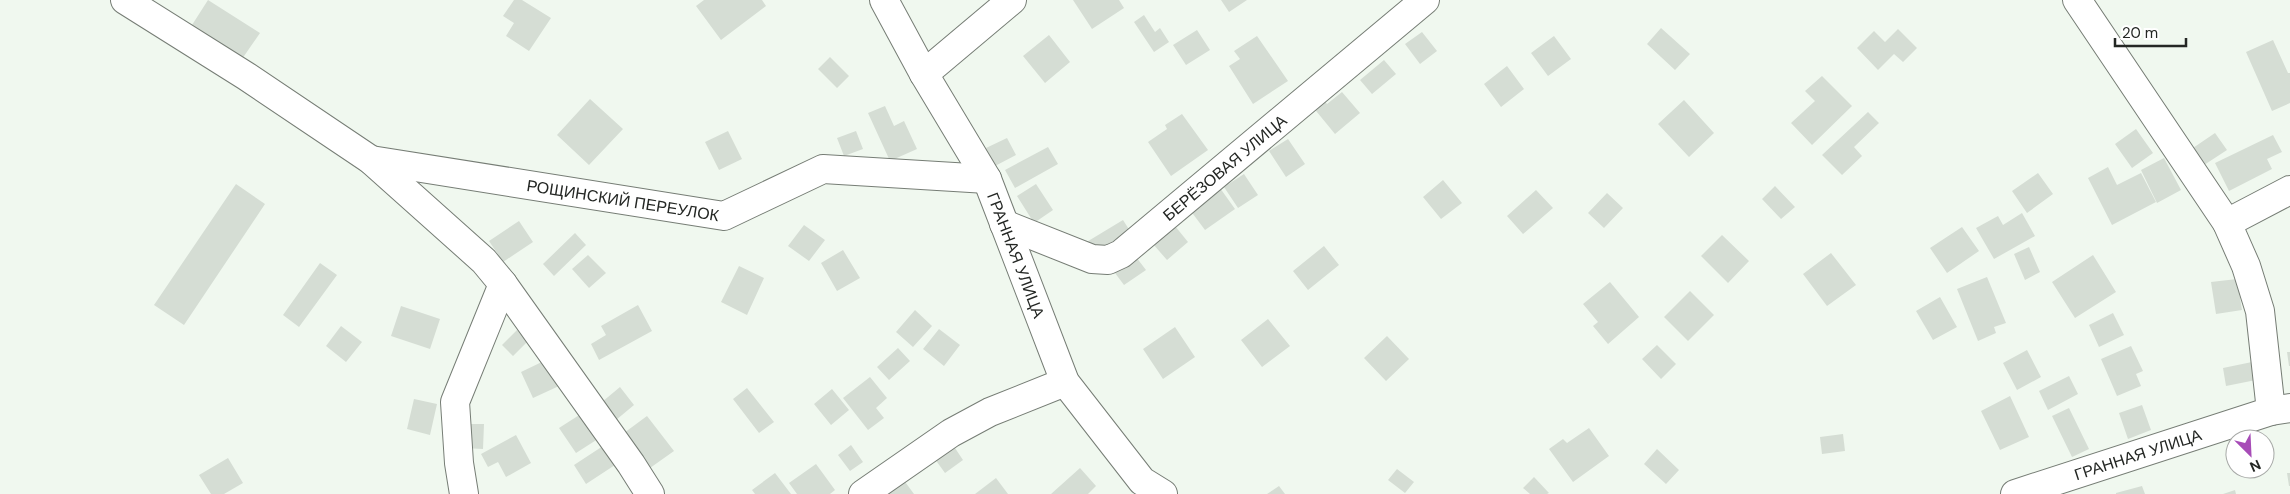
<svg xmlns="http://www.w3.org/2000/svg" width="2290" height="494" font-family="'DM Sans',sans-serif">
	<style>
		.building { fill: #d5ddd4 }
		.lines { fill: none; stroke-linecap: round; stroke-linejoin: round }
		.minor-casing { stroke: #767d75; stroke-width: 30 }
		.tertiary-casing { stroke: #767d75; stroke-width: 30 }
		.minor { stroke: #fff; stroke-width: 28 }
		.tertiary { stroke: #fff; stroke-width: 28 }
		.labels { text-anchor: middle; stroke-width: 4; stroke-linejoin: round; paint-order: stroke }
		.street-label { font-size: 16px; fill: #242724; stroke: #fff }
	</style>
	<rect width="100%" height="100%" fill="#f0f8ef"/>
	<!-- building -->
	<path class="building" d="M208,0l52,33 -18,26 -50,-34z
		M514,0h8l29,18 -22,33 -23,-15 8,-13 -11,-7z
		M704,0h58l4,6 -45,34 -25,-34z
		M1073,0h46l5,8 -32,21z
		M1221,0h26l-18,12z
		M1144,15l11,17 5,-4 9,14 -15,10 -20,-30z
		M1661,28l29,26 -15,16 -28,-26z
		M1898,29l19,19 -14,14 -9,-8 -16,16 -21,-22 17,-17 11,11z
		M1197,30l13,20 -24,15 -13,-20z
		M1422,32l15,19 -17,13 -15,-20z
		M1049,35l21,27 -25,21 -22,-27z
		M1257,36l31,45 -35,23 -24,-38 11,-7 -6,-8z
		M1554,36l17,23 -23,17 -17,-23z
		M2273,40l15,33h2v30l-18,8 -26,-59z
		M830,57l19,19 -12,12 -19,-19z
		M1384,60l12,14 -24,20 -12,-14z
		M1507,66l17,23 -23,18 -17,-23z
		M1822,76l30,30 -40,39 -21,-22 24,-22 -10,-10z
		M1342,92l18,21 -25,21 -23,-28 10,-8 5,6z
		M590,99l33,30 -34,36 -32,-30z
		M1684,100l30,33 -25,24 -31,-33z
		M885,106l9,20 10,-5 13,28 -27,12 -22,-48z
		M1868,112l11,11 -25,24 8,9 -20,19 -20,-20z
		M1182,114l26,36 -37,26 -23,-34 19,-13 -2,-4z
		M2136,129l17,24 -21,15 -17,-24z
		M728,131l14,28 -23,11 -14,-28z
		M856,131l7,18 -19,7 -7,-18z
		M2215,133l12,17 -26,17 -11,-17z
		M2273,135l9,17 -15,7 5,10 -43,22 -14,-28z
		M1007,138l9,17 -21,11 -9,-18z
		M1288,139l17,25 -19,13 -17,-26z
		M1048,147l10,17 -43,24 -10,-18z
		M2164,158l17,32 -24,13 -16,-33z
		M2108,167l9,18 24,-12 15,29 -44,23 -24,-47z
		M2038,173l15,21 -26,19 -15,-22z
		M1244,174l14,21 -20,13 -14,-21z
		M1443,180l19,23 -21,16 -18,-22z
		M236,184l29,20 -81,121 -30,-20z
		M1036,184l17,26 -19,13 -17,-27z
		M1775,186l20,21 -14,12 -19,-20z
		M1220,188l15,21 -30,21 -15,-20z
		M1536,190l17,18 -30,26 -16,-18z
		M1607,193l16,15 -19,20 -16,-15z
		M2022,213l13,23 -41,23 -18,-31 22,-12 5,9z
		M1123,220l7,11 -34,20 -16,-5z
		M519,221l14,21 -30,20 -14,-21z
		M804,225l21,15 -16,21 -21,-15z
		M1175,226l13,16 -21,18 -14,-16z
		M1962,227l17,24 -32,22 -17,-25z
		M575,233l11,12 -32,31 -11,-12z
		M1722,235l27,26 -21,22 -27,-27z
		M1324,246l15,19 -31,25 -15,-19z
		M2029,247l11,25 -15,8 -11,-26z
		M843,250l17,28 -23,13 -16,-28z
		M1133,253l13,17 -22,15 -12,-16z
		M1831,253l25,32 -29,21 -24,-32z
		M588,255l18,18 -17,15 -17,-19z
		M2093,255l23,37 -41,26 -23,-36z
		M320,263l17,12 -38,52 -16,-12z
		M739,266l25,12 -17,37 -26,-13z
		M1987,277l19,46 -12,4 2,6 -18,8 -21,-52z
		M2237,279l5,31 -26,4 -5,-32z
		M1610,282l29,35 -31,27 -15,-18 5,-4 -15,-18z
		M1690,291l24,24 -26,26 -24,-24z
		M1940,297l17,30 -24,13 -17,-29z
		M638,305l14,26 -53,29 -8,-16 15,-9 -5,-9z
		M401,306l39,13 -10,30 -39,-13z
		M915,310l17,16 -19,21 -17,-15z
		M2113,313l11,22 -25,12 -10,-22z
		M1268,319l22,27 -28,21 -21,-27z
		M341,326l21,16 -16,20 -20,-16z
		M1175,327l20,30 -32,22 -20,-30z
		M939,329l21,16 -16,21 -21,-17z
		M517,330l11,11 -15,15 -11,-11z
		M1387,336l22,23 -23,22 -22,-23z
		M1657,345l19,19 -15,15 -19,-20z
		M2131,346l12,25 -7,3 5,12 -24,10 -16,-37z
		M898,348l12,13 -21,19 -12,-13z
		M2027,350l14,27 -24,13 -14,-27z
		M2287,352h3v14h-1z
		M546,360l13,26 -26,12 -12,-26z
		M2252,362l4,18 -30,6 -3,-18z
		M2069,376l9,18 -30,16 -9,-19z
		M870,377l17,21 -11,10 8,10 -16,12 -25,-32z
		M620,387l14,18 -18,15 -14,-18z
		M747,388l27,34 -15,11 -26,-34z
		M832,389l17,21 -18,15 -17,-21z
		M2010,396l19,41 -29,13 -19,-39z
		M414,399l23,5 -7,31 -23,-6z
		M2142,405l9,25 -23,9 -9,-26z
		M2069,408l20,41 -17,8 -20,-41z
		M584,412l17,25 -25,16 -17,-25z
		M647,416l27,35 -24,17 -26,-35z
		M464,424h20l-1,25 -20,-1z
		M1589,428l20,28 -36,26 -24,-33 14,-10 4,4z
		M1843,434l2,17 -23,3 -2,-17z
		M516,435l15,28 -25,14 -8,-15 -10,5 -7,-13z
		M951,442l12,18 -18,13 -13,-18z
		M851,445l12,17 -13,9 -12,-16z
		M603,446l12,19 -29,19 -12,-19z
		M1657,449l22,21 -13,14 -22,-20z
		M228,458l15,25 -19,11h-13l-12,-19z
		M816,464l19,26 -5,4h-33l-8,-11z
		M1080,468l16,18 -8,8h-37z
		M1397,469l17,13 -9,11 -17,-13z
		M775,473l16,21h-36l-3,-4z
		M2287,473h3v13h-1z
		M900,475l14,19h-40z
		M1534,477l15,16 -2,1h-17l-7,-6z
		M996,478l12,16h-33z
		M1279,486l6,8h-18z
		M2142,486l3,8h-29v-1z
		M2235,490l1,4h-13z"/>
	<g class="lines">
		<!-- minor casing -->
		<g class="minor-casing">
			<g id="minor">
				<path d="M125,0l121,76 125,84 113,101 19,23 128,180 19,30"/>
				<path d="M2077,0l150,223 19,43 14,45 11,100"/>
				<path d="M924,74l88,-74"/>
				<path id="s1" d="M371,160l353,56 99,-47 164,10"/>
				<path d="M2227,223l63,-33"/>
				<path id="s2" d="M1004,224l88,35 16,1 13,-6 304,-254"/>
				<path d="M464,494l-5,-31 -4,-61 48,-118"/>
				<path d="M863,494l88,-61 39,-21 75,-30"/>
			</g>
		</g>
		<!-- tertiary casing -->
		<g class="tertiary-casing">
			<g id="tertiary">
				<path id="s3" d="M884,0l40,74 63,105 78,203 77,99 21,13"/>
				<path id="s4" d="M2015,494l256,-83 19,-3"/>
			</g>
		</g>
		<!-- minor -->
		<use href="#minor" class="minor"/>
		<!-- tertiary -->
		<use href="#tertiary" class="tertiary"/>
	</g>
	<g class="labels">
		<!-- street labels -->
		<g class="street-label">
			<text dy="6" stroke="none"><textPath href="#s2" startOffset="260">БЕРЁЗОВАЯ УЛИЦА</textPath></text>
			<text dy="6" stroke="none"><textPath href="#s1" startOffset="255">РОЩИНСКИЙ ПЕРЕУЛОК</textPath></text>
			<text dy="6" stroke="none"><textPath href="#s3" startOffset="288">ГРАННАЯ УЛИЦА</textPath></text>
			<text dy="6" stroke="none"><textPath href="#s4" startOffset="129">ГРАННАЯ УЛИЦА</textPath></text>
		</g>
	</g>
	<!-- north arrow -->
	<g transform="translate(2250 454) rotate(156)"><circle r="24" fill="#ffffff" stroke="#a7a9a7"/>
	<path d="M0-4L9 19L0 12L-9 19Z" fill="#a74cb7"/>
	<text y="-8" font-size="14" font-weight="bold" text-anchor="middle" fill="#242724">N</text>
	</g>
	<!-- scale -->
	<path d="M2115 38v8h71v-8" fill="none" stroke="#242724" stroke-width="2.5"/>
	<text x="2122" y="38" font-size="15" fill="#242724" stroke="#ffffff" stroke-width="4" paint-order="stroke">20 m</text>
</svg>
